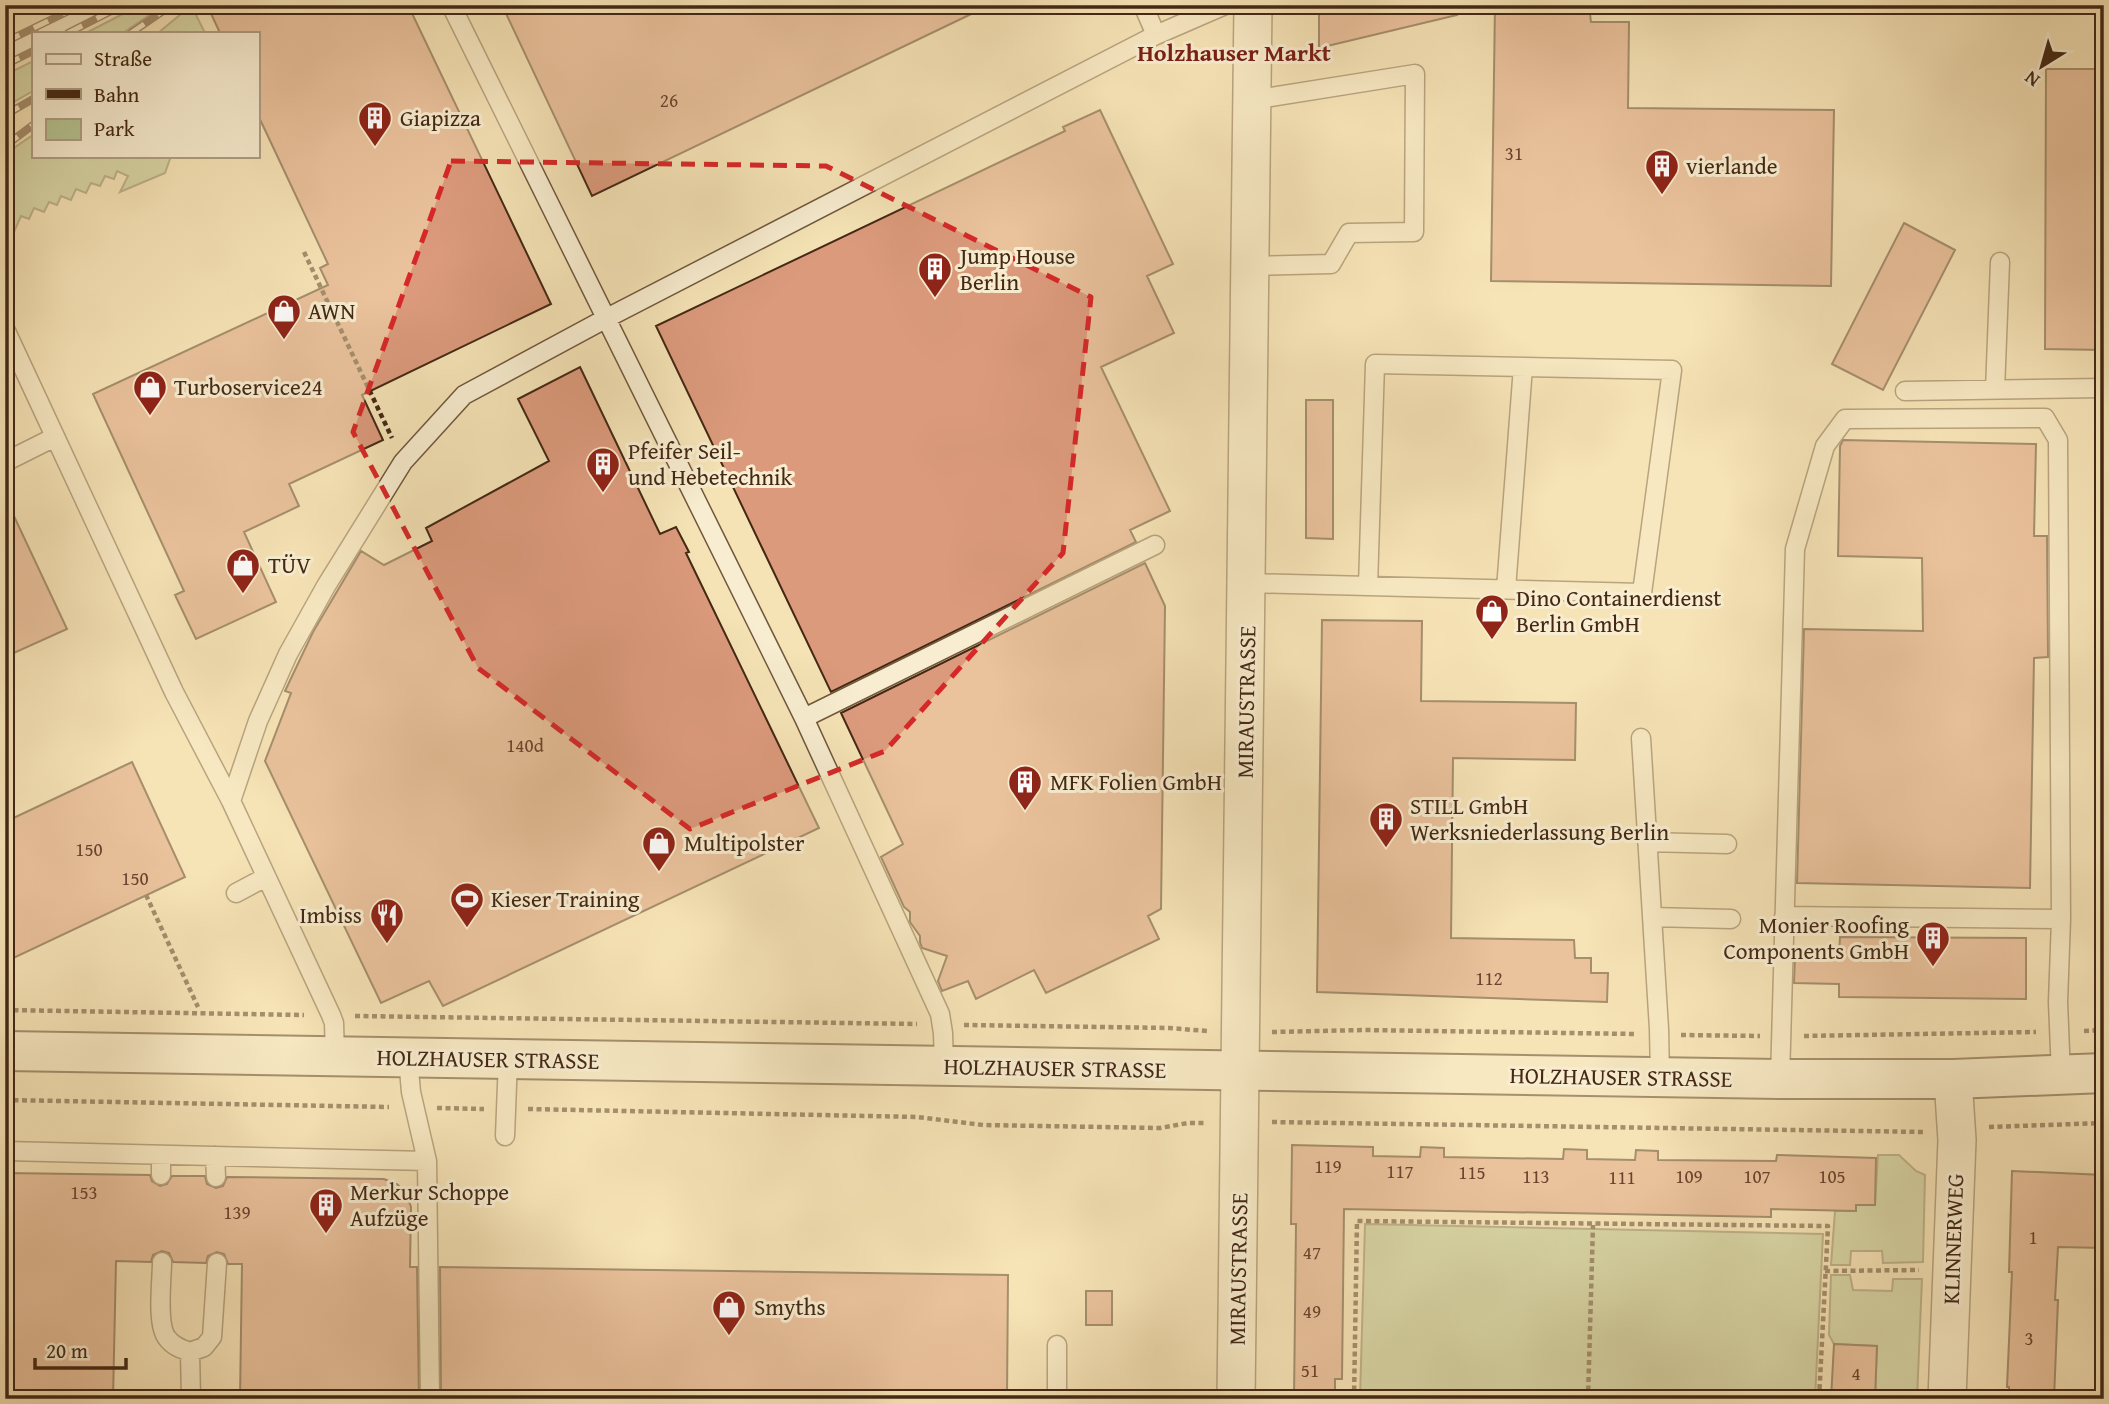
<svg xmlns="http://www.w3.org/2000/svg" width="2109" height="1404" font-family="'Gentium Book Plus',serif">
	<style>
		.green { fill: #b6c593; stroke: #7d7654; stroke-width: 2 }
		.building { fill: #db9a7c; stroke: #442814; stroke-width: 2 }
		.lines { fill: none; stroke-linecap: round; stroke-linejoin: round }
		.lane-casing { stroke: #70573c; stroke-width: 21 }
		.street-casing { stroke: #70573c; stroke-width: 40 }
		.secondary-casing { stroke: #442814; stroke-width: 42 }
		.path { stroke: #442814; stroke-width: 4.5; stroke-dasharray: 5 3.5; stroke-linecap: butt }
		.lane { stroke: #f8edd0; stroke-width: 18 }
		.street { stroke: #f8edd0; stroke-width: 37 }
		.secondary { stroke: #f8edd0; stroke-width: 38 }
		.rail-casing { stroke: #442814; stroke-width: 8 }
		.rail { stroke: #f8edd0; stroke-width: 5; stroke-dasharray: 16; stroke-linecap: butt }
		.marked { fill: none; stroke: #d62828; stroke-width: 5; stroke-dasharray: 14 9; stroke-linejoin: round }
		.labels { text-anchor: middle; stroke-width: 6; stroke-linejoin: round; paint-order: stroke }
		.number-label { font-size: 19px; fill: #6a442e }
		.poi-label { font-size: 23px; fill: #442814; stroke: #f8edd0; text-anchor: start }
		.street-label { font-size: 23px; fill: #442814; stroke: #f8edd0 }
		.neighbourhood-label { font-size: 24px; font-weight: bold; fill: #7a1f14; stroke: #f8edd0 }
	</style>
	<rect width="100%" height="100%" fill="#f5e3b6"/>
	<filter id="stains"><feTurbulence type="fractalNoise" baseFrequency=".00286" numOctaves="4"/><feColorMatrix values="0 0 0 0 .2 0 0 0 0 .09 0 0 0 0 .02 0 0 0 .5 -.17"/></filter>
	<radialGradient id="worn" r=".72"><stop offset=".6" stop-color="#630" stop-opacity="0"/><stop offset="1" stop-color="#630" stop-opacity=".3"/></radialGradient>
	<!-- green -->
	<path class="green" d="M140,5h24l-41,28h-37z
		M192,5h23l-19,10 9,18h-47z
		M33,61v30l-28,16v-32z
		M33,135v21h138l-6,17 -45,19 8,-16 -11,-5 -3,8 -9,-3 -5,10 -9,-3 -5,10 -10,-4 -5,11 -10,-4 -4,9 -8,-3 -5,10 -10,-4 -5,11 -8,-3 -15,34 -1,-96z
		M1878,1155h21l17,16 9,4 -2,87 -40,1 -1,-12h-31l-1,14h-19l4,-54h20l1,-6h19z
		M1365,1224l458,10 -8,165h-455z
		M1831,1275h19l3,15 39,1 1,-12h29l-5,120h-42l2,-53 -43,-2 -5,-9z"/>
	<!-- building -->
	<path class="building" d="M207,5h201l143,299 -189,91 21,45 -94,44 10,22 -55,26 32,70 -80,37 -21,-44 9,-4 -91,-197 235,-109 -8,-17 8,-4 -71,-151v-80h-37z
		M502,5h488l-398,191z
		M1319,5h136l2,10 -138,33z
		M1495,5h94l2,17h38l-1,86 206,2 -3,176 -340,-5z
		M2046,69h58v281l-59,-1z
		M1100,110l73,154 -26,12 27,57 -73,34 69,144 -40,19 6,12 -305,150 -175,-366 409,-195 -2,-4z
		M1904,223l51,27 -72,140 -51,-26z
		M580,367l80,167 16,-7 13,25 -3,1 133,275 -376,178 -14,-25 -48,22 -116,-242 26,-68 -6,-2 28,-59 48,-81 23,14 48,-24 -6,-13 123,-67 -31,-62z
		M1306,400h27v139l-27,-1z
		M1843,440l193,4 -2,92h13l1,121 -14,1 -4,230 -233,-5 7,-254 119,2 -1,-73 -84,-2 2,-110z
		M5,497l62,132 -62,28z
		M1145,563l20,43 -4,303 -13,7 11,23 -113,54 -12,-23 -58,29 -8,-18 -26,10 -4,-10 9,-25 -25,-8 -2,-6v-6l-10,-14v-10l-6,-5 -23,-50 22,-13 -62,-131z
		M1322,620l100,1 -1,80 155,2 -1,57 -122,-2 -2,180 123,2 1,18h16v15h17l-1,29 -290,-10z
		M132,762l53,115 -180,85v-140z
		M1840,937l186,1v61l-187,-2v-13l-45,-1 1,-27 44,1z
		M1292,1145l81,2v9l47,1 1,-10 23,1v9l119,2 1,-10 23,1v9l48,1 1,-10 22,1v9l118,1 1,-6 99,3 -1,47h-19v6l-85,-2v8l-427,-8 -2,170h-7v20h-41l2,-175h-5z
		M2012,1171l92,4v73l-46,-1 -3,53h3l-4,99h-45v-12h-2l5,-115h-3z
		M5,1173l145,2 2,6 8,5 7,-2 5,-8h33l2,8 9,4 7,-2 4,-9 157,2 13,5 9,9 5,14 -1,60h7l2,132h-179l2,-135h-14l-4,-10 -7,-2 -9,4 -2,7 -33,-1 -4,-9 -7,-2 -9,4 -2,7 -35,-1 -3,138h-108z
		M440,1267l568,8 -1,124h-566z
		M1086,1291h26v34h-26z
		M1834,1344l43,2 -2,53h-44z"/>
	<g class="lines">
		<!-- lane casing -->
		<g class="lane-casing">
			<path id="lane" d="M451,5l353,713 136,296 3,19 1,33
				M1143,5l13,30
				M47,33l56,-28
				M5,54l28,-14
				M1250,266l81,-2 18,-31 65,-1 1,-158 -163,26
				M5,329l169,363 57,109 100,214 3,8 1,34
				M1995,390l5,-128
				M1905,391l199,-3
				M5,462l50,-25
				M1247,583l395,10 30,-223 -297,-6 -7,222
				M1506,589l17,-222
				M804,718l351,-173
				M1641,738l18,291 1,48
				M231,801l27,-80 30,-67 38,-68 77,-124 61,-67 141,-76 551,-284 69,-30
				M1647,842l80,2
				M236,893l30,-16
				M1784,916l277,3
				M1652,917l79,2
				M408,1058l3,34 16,69 3,238
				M1780,1079l15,-530 30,-103 20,-27 200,-1 13,22 3,479 -3,83 3,73
				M505,1136l3,-77
				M5,1151l422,10
				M161,1155v20
				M215,1156l1,21
				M162,1262c0,18 -6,62 5,76 6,8 14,11 23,14l14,-5 8,-10 5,-74
				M190,1352l1,47
				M1057,1399v-54"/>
		</g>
		<!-- street casing -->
		<g class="street-casing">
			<path id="street" d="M1236,1399l17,-1394
				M1947,1399l10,-259 -4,-61"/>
		</g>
		<!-- secondary casing -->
		<g class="secondary-casing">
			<path id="secondary" d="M5,1051l1775,28h173l151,-6"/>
		</g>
		<!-- path -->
		<path class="path" d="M304,252l88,186
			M146,895l52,112
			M5,1010l299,5
			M355,1016l562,8
			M964,1025l205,3 38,3
			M2084,1031l20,-1
			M1272,1032l92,-2 273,4
			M1681,1035l79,1
			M1804,1036l232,-4
			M5,1100l384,7
			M437,1108l47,1
			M528,1109l389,8 66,8 177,3 28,-5h19
			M1272,1122l653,10
			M1989,1127l115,-4
			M1825,1271l94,-1
			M1354,1399l3,-178 471,5 -9,173
			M1588,1399l5,-174"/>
		<!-- lane -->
		<use href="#lane" class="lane"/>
		<!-- street -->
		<use href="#street" class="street"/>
		<!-- secondary -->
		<use href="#secondary" class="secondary"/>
		<!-- rail casing -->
		<g class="rail-casing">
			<path id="rail" d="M68,33l55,-28
				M131,33l41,-28
				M5,42l76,-37
				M5,65l28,-14
				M5,115l28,-16
				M5,146l28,-21"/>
		</g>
		<!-- rail -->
		<use href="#rail" class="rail"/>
	</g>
	<!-- marked area -->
	<path d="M0 0H2109V1404H0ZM451,161l375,5 265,131 -28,256 -178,198 -195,78 -212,-161 -125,-236z" fill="#f5e3b6" fill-opacity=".55" fill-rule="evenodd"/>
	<path class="marked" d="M451,161l375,5 265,131 -28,256 -178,198 -195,78 -212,-161 -125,-236z"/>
	<!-- icons -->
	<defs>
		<g id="building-pin" transform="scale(1.75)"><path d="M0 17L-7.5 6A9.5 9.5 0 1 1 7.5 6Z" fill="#8f2418" stroke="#f8edd0"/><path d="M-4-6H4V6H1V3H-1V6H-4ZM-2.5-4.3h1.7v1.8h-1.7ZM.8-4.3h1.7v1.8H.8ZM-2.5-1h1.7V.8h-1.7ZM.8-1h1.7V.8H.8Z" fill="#fff"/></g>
		<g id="shop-pin" transform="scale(1.75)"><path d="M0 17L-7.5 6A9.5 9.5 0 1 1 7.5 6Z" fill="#8f2418" stroke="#f8edd0"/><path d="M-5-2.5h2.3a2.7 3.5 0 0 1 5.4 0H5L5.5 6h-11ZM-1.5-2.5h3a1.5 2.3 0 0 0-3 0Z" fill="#fff"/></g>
		<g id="stadium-pin" transform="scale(1.75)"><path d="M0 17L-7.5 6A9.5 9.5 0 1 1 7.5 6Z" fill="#8f2418" stroke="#f8edd0"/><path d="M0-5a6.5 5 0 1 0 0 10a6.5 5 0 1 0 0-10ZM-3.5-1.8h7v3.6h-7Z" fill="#fff"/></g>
		<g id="restaurant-pin" transform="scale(1.75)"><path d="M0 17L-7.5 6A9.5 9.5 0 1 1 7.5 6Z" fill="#8f2418" stroke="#f8edd0"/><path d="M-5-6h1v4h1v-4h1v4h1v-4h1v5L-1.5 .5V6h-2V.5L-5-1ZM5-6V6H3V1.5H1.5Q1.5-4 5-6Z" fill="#fff"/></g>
	</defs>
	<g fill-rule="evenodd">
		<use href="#building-pin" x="375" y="118"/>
		<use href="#building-pin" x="1662" y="166"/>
		<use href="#building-pin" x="935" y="269"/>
		<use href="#shop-pin" x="284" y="311"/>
		<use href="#shop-pin" x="150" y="387"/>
		<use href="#building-pin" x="603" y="464"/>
		<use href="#shop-pin" x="243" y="565"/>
		<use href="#shop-pin" x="1492" y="611"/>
		<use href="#building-pin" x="1025" y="782"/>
		<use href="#building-pin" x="1386" y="819"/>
		<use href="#shop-pin" x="659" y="843"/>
		<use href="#stadium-pin" x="467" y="899"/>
		<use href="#restaurant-pin" x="387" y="915"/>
		<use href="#building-pin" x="1933" y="938"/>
		<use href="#building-pin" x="326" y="1205"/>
		<use href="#shop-pin" x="729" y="1307"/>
	</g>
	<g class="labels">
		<!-- number labels -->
		<g class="number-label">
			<text x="669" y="107">26</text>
			<text x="1514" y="160">31</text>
			<text x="525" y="752">140d</text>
			<text x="89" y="856">150</text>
			<text x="135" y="885">150</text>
			<text x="1489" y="985">112</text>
			<text x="1328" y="1173">119</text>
			<text x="1400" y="1178">117</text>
			<text x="1472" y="1179">115</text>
			<text x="1536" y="1183">113</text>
			<text x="1689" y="1183">109</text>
			<text x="1757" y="1183">107</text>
			<text x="1832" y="1183">105</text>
			<text x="1622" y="1184">111</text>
			<text x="84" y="1199">153</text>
			<text x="237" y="1219">139</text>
			<text x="2033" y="1244">1</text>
			<text x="1312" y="1259">47</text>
			<text x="1312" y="1318">49</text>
			<text x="2029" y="1345">3</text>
			<text x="1310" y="1377">51</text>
			<text x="1856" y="1380">4</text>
		</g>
		<!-- poi labels -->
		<g class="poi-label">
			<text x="400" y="126">Giapizza</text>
			<text x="1686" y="174">vierlande</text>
			<text x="960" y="264">Jump House<tspan x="960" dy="26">Berlin</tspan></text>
			<text x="308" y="319">AWN</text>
			<text x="174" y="395">Turboservice24</text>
			<text x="628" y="459">Pfeifer Seil-<tspan x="628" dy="26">und Hebetechnik</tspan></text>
			<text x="268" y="573">TÜV</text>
			<text x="1516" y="606">Dino Containerdienst<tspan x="1516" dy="26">Berlin GmbH</tspan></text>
			<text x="1050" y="790">MFK Folien GmbH</text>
			<text x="1410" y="814">STILL GmbH<tspan x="1410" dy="26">Werksniederlassung Berlin</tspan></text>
			<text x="684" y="851">Multipolster</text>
			<text x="491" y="907">Kieser Training</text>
			<text x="362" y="923" text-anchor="end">Imbiss</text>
			<text x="1909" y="933" text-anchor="end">Monier Roofing<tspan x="1909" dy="26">Components GmbH</tspan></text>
			<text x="350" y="1200">Merkur Schoppe<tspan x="350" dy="26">Aufzüge</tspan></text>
			<text x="754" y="1315">Smyths</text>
		</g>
		<!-- street labels -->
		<g class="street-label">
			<text transform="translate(1246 702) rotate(-89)" y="8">MIRAUSTRASSE</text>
			<text transform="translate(488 1059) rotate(1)" y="8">HOLZHAUSER STRASSE</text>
			<text transform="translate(1055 1068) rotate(1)" y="8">HOLZHAUSER STRASSE</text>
			<text transform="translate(1621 1077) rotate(1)" y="8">HOLZHAUSER STRASSE</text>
			<text transform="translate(1953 1239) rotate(-88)" y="8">KLINNERWEG</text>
			<text transform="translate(1238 1269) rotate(-89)" y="8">MIRAUSTRASSE</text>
		</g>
		<!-- neighbourhood labels -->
		<g class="neighbourhood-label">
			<text x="1234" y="61">Holzhauser Markt</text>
		</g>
	</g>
	<!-- margin -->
	<rect width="2109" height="1404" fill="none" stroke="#f5e3b6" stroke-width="28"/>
	<rect x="7" y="7" width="2095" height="1390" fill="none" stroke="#442814" stroke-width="3.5"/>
	<rect x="14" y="14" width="2081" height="1376" fill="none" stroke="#442814" stroke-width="2"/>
	<!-- legend -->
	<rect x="32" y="32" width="228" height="126" fill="#f8edd0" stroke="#b09e85" stroke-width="2"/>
	<rect x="46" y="54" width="35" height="10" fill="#f8edd0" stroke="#b09e85" stroke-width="2"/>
	<text x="94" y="66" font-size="21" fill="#442814">Straße</text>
	<rect x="46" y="89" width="35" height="10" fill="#442814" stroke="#b09e85" stroke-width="2"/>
	<text x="94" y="102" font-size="21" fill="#442814">Bahn</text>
	<rect x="46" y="119" width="35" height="21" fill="#b6c593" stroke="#b09e85" stroke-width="2"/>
	<text x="94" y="136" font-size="21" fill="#442814">Park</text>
	<!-- north arrow -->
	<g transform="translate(2042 66) rotate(217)" stroke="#f8edd0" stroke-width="5" paint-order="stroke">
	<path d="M0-5L12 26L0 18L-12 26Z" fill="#442814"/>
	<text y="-10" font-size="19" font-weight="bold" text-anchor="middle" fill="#442814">N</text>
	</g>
	<!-- scale -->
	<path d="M35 1358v10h91v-10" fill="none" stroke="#442814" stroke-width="3.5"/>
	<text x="46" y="1358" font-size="21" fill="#442814" stroke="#f8edd0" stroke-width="5" paint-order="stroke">20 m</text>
	<rect width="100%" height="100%" filter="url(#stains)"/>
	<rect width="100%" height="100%" fill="url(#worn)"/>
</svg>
